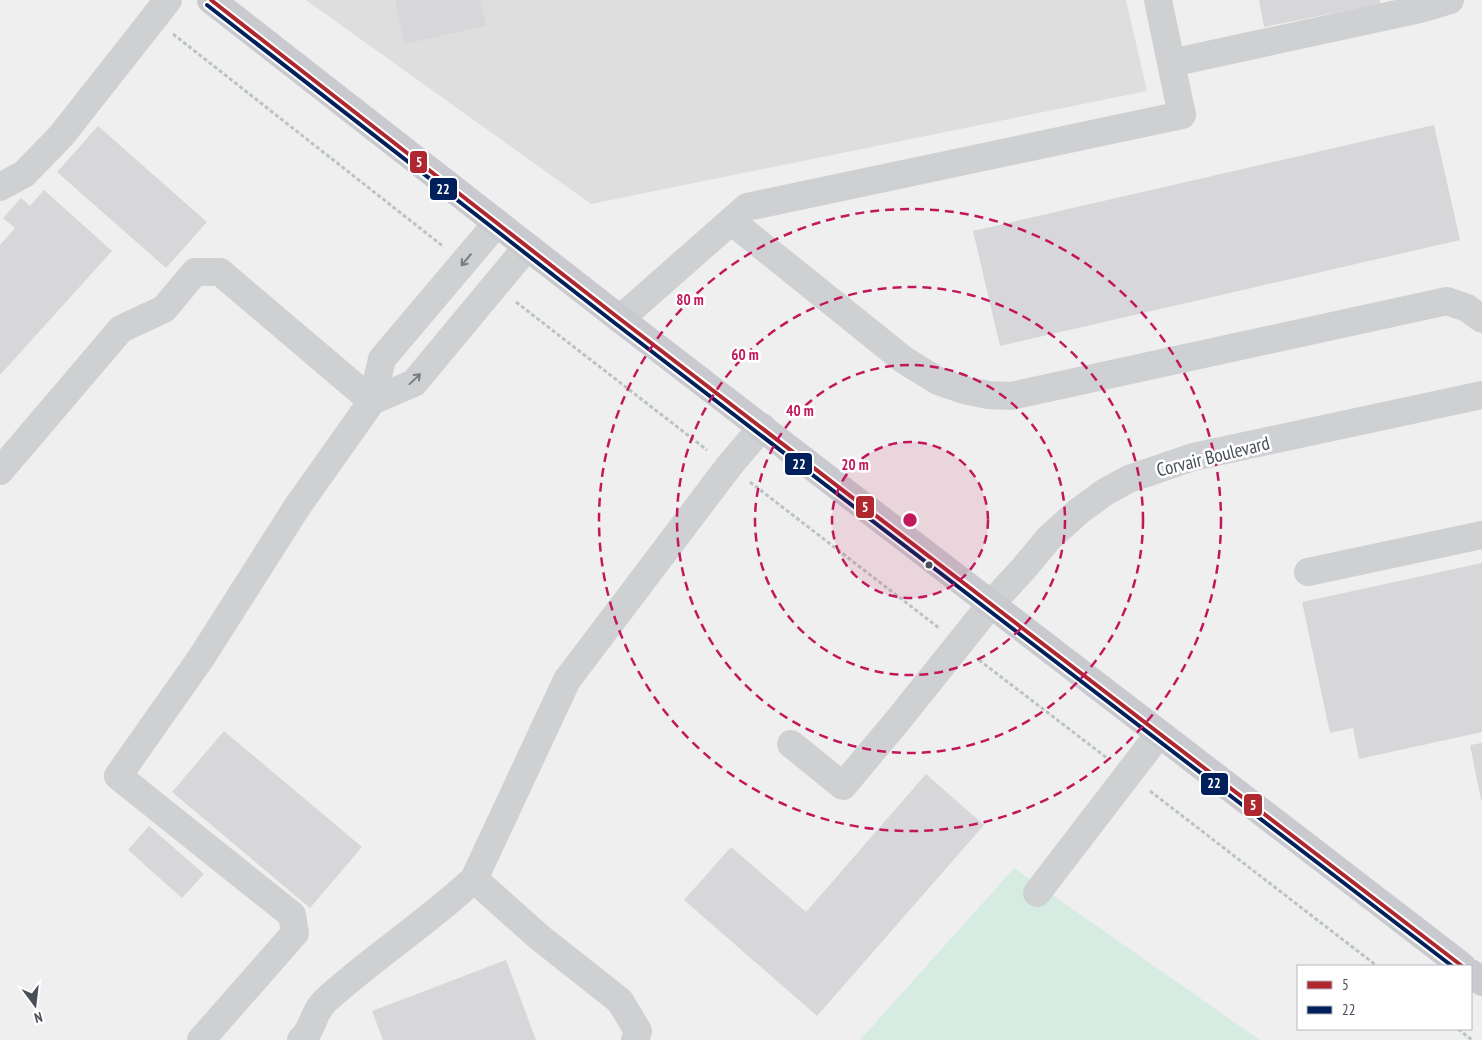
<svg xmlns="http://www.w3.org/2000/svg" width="1482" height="1040" font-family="'PT Sans Narrow',sans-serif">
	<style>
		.education { fill: #dedede }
		.green { fill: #d6ece2 }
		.building { fill: #d7d7d9 }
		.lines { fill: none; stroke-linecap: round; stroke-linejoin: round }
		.path { stroke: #bac4c3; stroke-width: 3; stroke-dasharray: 4 2.5; stroke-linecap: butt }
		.minor { stroke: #ced0d2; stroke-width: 28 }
		.major { stroke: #c9cacf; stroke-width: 28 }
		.bus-1-casing { stroke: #fff; stroke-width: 8 }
		.bus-2-casing { stroke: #fff; stroke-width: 8 }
		.bus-1 { stroke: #af272f; stroke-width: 4 }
		.bus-2 { stroke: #00205b; stroke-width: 4 }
		.oneway { stroke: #787c83 }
		.ring { fill: none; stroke: #c2185b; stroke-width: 2.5; stroke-dasharray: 9 6 }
		.bus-dot { fill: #494e59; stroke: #fff; stroke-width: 2 }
		.labels { text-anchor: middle; stroke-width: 5; stroke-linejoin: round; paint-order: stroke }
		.street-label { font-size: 19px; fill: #494e59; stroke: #fff }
		.centre { fill: #c2185b; stroke: #fff; stroke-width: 2.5 }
		.ring-label { font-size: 15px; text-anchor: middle; font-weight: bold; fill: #c2185b; stroke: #fff; stroke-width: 5; stroke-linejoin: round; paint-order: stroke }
		.line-badge { stroke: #fff; stroke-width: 2 }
		.badge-label { font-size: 14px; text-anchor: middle; font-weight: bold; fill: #fff }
	</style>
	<rect width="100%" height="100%" fill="#f0efef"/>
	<!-- education -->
	<path class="education" d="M306,0h820l21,91 -556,113z"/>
	<!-- green -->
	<path class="green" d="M1014,868l246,172h-400z"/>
	<!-- building -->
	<path class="building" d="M395,0h85l6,26 -82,18z
		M1259,0h121v4l-116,23z
		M1434,125l26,115 -460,106 -27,-115z
		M98,126l109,96 -41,46 -109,-96z
		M44,190l68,61 -112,124v-130l15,-17 -12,-10 18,-20 9,8z
		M1482,563v169l-123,27 -6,-31 -23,5 -28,-131z
		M224,731l138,116 -52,61 -138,-116z
		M1482,743v57h-1l-11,-55z
		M926,774l58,51 -167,191 -133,-116 47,-53 75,65z
		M149,826l55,48 -22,24 -54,-48z
		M506,960l30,80h-153l-11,-29z"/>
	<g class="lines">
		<!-- path -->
		<path class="path" d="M173,34l271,213
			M516,302l191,148
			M750,482l189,146
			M979,660l128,98
			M1150,791l227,175
			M1458,1029l14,11"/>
		<!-- minor -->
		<path class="minor" d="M1158,0l13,63 249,-54
			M1418,0l2,9 30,-9
			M0,187l24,-13 37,-38 107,-136
			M731,221l173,139 34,21 26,9 24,5 23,1 436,-95 20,7 15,11
			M620,319l127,-112 435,-92 -11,-52
			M372,401l42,-18 113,-136
			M372,401l10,-42 115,-136
			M0,471l121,-142 43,-20 31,-37h25l152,129 -75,106 -96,151 -83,118 174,139 3,18 -94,107
			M1308,572l174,-37
			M791,744l52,42 56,-67 92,-115 33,-36 25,-30 30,-27 26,-19 24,-13 64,-22 289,-62
			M474,879l65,58 81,64 18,30 -3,9
			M1037,893l122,-159
			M301,1040c12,-10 12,-28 24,-39 47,-43 102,-78 149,-122l93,-199 162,-214 33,-39"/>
		<!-- major -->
		<path class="major" d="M211,0l409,319 842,647
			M1471,973l11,9"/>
		<!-- bus-1 casing -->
		<g class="bus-1-casing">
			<path id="bus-1" d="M211,0l409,319 842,647"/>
		</g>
		<!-- bus-2 casing -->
		<g class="bus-2-casing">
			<path id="bus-2" d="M207,5l409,319 836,642"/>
		</g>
		<!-- bus-1 -->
		<use href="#bus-1" class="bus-1"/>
		<!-- bus-2 -->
		<use href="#bus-2" class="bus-2"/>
	</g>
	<!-- one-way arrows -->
	<defs><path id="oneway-shaft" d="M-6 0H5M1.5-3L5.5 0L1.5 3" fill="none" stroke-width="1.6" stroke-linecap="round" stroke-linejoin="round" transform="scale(1.25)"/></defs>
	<g class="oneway">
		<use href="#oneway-shaft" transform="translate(466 260) rotate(130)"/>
		<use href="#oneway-shaft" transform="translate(415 379) rotate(-43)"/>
	</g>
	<!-- distance rings -->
	<circle cx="910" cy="520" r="78" fill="#c2185b" fill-opacity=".12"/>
	<g class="ring">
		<circle cx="910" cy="520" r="78"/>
		<circle cx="910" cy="520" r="155"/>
		<circle cx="910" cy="520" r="233"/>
		<circle cx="910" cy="520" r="311"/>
	</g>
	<!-- markers -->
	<circle class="bus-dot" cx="929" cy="565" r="4.5"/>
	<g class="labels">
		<!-- street labels -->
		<g class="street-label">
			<text transform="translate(1213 456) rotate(-14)" y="7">Corvair Boulevard</text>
		</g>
	</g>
	<circle cx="910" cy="520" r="8" class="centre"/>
	<g class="ring-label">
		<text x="690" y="305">80 m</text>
		<text x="745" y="360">60 m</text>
		<text x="800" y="416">40 m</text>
		<text x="855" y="470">20 m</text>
	</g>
	<g class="line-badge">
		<rect x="409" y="150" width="19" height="24" rx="5" fill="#af272f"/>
		<rect x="429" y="177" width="29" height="24" rx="5" fill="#00205b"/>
		<rect x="784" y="452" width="29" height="24" rx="5" fill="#00205b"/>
		<rect x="855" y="495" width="20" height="24" rx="5" fill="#af272f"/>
		<rect x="1200" y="772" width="29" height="24" rx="5" fill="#00205b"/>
		<rect x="1243" y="793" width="20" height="24" rx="5" fill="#af272f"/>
	</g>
	<g class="badge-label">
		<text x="419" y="167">5</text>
		<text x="443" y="194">22</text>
		<text x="799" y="469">22</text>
		<text x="865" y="512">5</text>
		<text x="1214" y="788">22</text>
		<text x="1253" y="810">5</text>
	</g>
	<!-- legend -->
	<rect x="1297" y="965" width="175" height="65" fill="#ffffff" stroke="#b6b8bd"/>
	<rect x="1307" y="981" width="25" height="8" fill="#af272f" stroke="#b6b8bd"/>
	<text x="1342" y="990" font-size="15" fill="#494e59">5</text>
	<rect x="1307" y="1006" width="25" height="8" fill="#00205b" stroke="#b6b8bd"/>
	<text x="1342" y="1015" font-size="15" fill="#494e59">22</text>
	<!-- north arrow -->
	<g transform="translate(35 1005) rotate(165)" stroke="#ffffff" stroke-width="4" paint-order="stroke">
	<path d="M0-4L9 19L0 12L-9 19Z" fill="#494e59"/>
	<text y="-8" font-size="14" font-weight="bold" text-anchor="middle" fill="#494e59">N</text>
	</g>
</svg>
